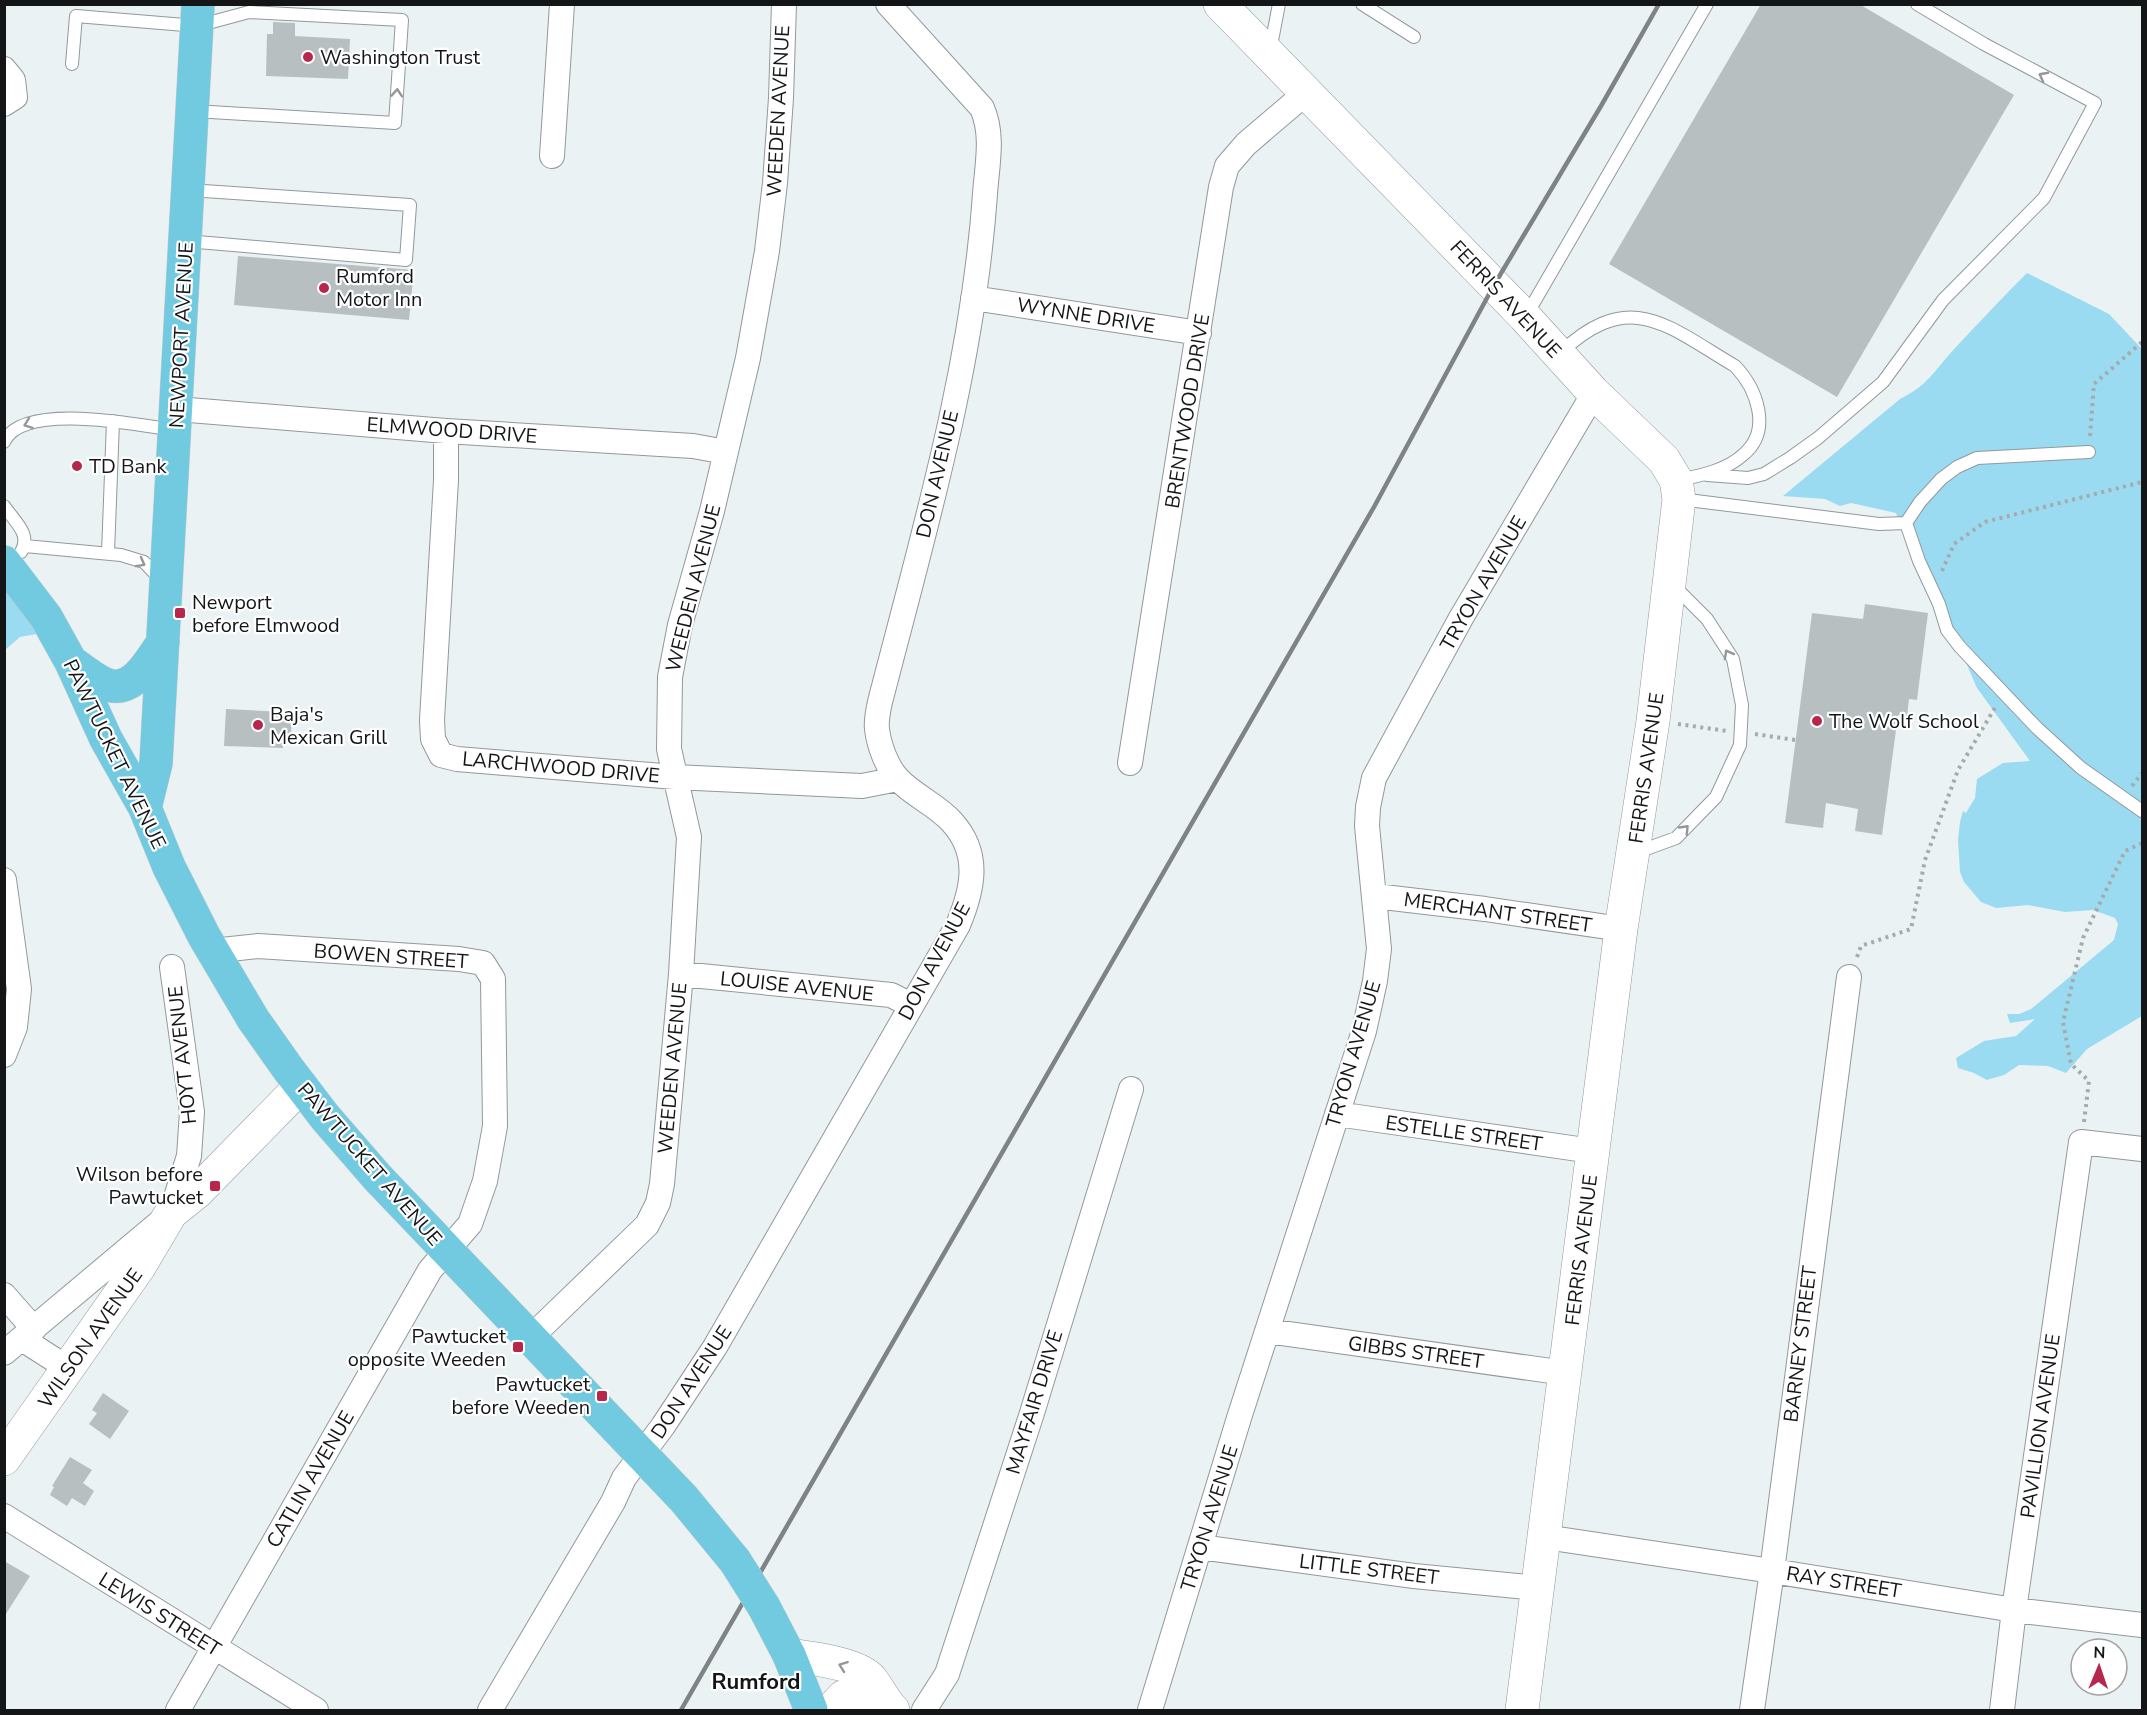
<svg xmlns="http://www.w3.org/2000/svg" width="2147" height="1715" font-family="'Nunito Sans',sans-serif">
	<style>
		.green { fill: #9adbf2 }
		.building { fill: #b8bfc1 }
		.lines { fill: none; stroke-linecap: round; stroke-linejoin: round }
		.lane-casing { stroke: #92989b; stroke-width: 14 }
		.street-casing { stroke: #92989b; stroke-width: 26 }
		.secondary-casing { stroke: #92989b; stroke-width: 34 }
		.primary-casing { stroke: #cbcccc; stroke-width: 34 }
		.path { stroke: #a5abad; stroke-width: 4; stroke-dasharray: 3 4.5; stroke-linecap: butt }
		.lane { stroke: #fff; stroke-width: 12 }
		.street { stroke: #fff; stroke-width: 24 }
		.secondary { stroke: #fff; stroke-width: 33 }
		.primary { stroke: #71cae0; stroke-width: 33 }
		.rail { stroke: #7f8385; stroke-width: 4.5 }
		.primary-bridge-casing { stroke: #cbcccc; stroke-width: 34; stroke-linecap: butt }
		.primary-bridge { stroke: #71cae0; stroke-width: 33 }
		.oneway { stroke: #959696 }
		.poi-dot { fill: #b7264b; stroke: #fff; stroke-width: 2 }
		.labels { text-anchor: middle; stroke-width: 4.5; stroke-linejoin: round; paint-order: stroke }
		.poi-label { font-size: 20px; fill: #131516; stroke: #fff; text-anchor: start }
		.street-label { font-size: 20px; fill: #131516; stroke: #fff }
		.quarter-label { font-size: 22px; font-weight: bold; fill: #131516; stroke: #fff }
	</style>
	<rect width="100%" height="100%" fill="#ebf2f4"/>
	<!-- green -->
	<path class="green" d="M2027,273l82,41 33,35v667l-55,33 -21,24 -18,-7 -29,-1 -15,10 -17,5 -13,-7 -16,-5 -2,-10 28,-17 32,-5 19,-17 -25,4 -3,-9h12l12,-5 83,-69 4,-16 -3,-6 -22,-8 -28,2 -37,-7 -32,3 -15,-6 -17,-20 -4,-10 -2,-32 2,-18 3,-11 3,2 9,-15 2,-19 26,-16 27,-2 -53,-73 -51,-118 -13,-14 -17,-43 -45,-10 -11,3 -15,-7 -42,-3 117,-97c29,-14 36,-31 57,-53 23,-25 46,-49 70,-73z
		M4,566l38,67 -22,4 -15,13z"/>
	<!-- building -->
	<path class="building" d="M1761,4h98l155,91 -177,302 -228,-133z
		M273,22l22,1v13l55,3 -2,40 -82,-3 1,-42h6z
		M238,256l176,14 -5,50 -175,-15z
		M1865,604l63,9 -11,87 -8,-1 -2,17 -9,-1 -16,120 -27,-4 3,-22 -32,-6 -3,25 -38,-5 27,-210 51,6z
		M226,709l59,3v2l7,1 -1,21 -7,-1 -1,13 -59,-2z
		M103,1393l26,18 -19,28 -21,-15 8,-11 -5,-3z
		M70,1457l22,13 -9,13 11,8 -9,15 -13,-8 -5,8 -17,-11 4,-8 -2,-1z
		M4,1561l26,15 -26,41z"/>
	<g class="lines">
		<!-- lane casing -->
		<g class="lane-casing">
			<path id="lane" d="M1362,4l52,33
				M1270,51l9,-47
				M72,64l4,-48 121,10 52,-14 153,8 -7,103 -201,-12
				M186,241l220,19 4,-55 -221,-15
				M1526,316l181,-312
				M1560,353c70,-66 107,-27 175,13 22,23 37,64 9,88 -17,16 -44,22 -66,26
				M4,442c18,-41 135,-17 170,-12
				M1707,475l41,3 16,-4 26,-16 28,-20 65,-56 60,-82 101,-102 51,-95 -111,-59 -67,-40
				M1680,499l199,25 27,-1 13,38 20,43 8,26 13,17 77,81 44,40 61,43
				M4,506c10,15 28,28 17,46
				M1906,523l14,-21 21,-23 16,-12 20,-9 112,-6
				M25,546l96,9 23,7 17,18
				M108,553l5,-132
				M1635,853l41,-15 40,-41 24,-52 2,-40 -9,-46 -26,-40 -33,-33"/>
		</g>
		<!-- street casing -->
		<g class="street-casing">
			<path id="street" d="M4,69l9,11 2,17 -11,7
				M552,156l10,-152
				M973,298l226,35
				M177,409l269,22 247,15 33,6
				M446,431v49l-14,240 1,19 8,16 16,4 218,18 187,9 36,-7
				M1130,763l91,-576 6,-21 19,-22 61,-52
				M4,880l15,109 -4,38 -11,28
				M1375,896l110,13 136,20
				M681,974l210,21 20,10
				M1337,1114l255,37
				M4,1295l30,34
				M1267,1331l298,42
				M530,1338l117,-113 11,-22 4,-19 19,-210 8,-137 -20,-88 1,-72 10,-52 32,-114 36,-153 19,-107 8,-68 6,-85 3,-94
				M22,1339l47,30
				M4,1353l167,-140 18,-57 3,-44 -20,-145
				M4,1516l312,194
				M1545,1537l227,34 242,39 128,15
				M1200,1547l214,29 124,12
				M178,1710l252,-440 40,-46 15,-43 10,-55 -2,-147 -10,-16 -24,-4 -201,-13 -46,5
				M490,1710l123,-208 11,-24 39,-52 52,-79 243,-422c15,-36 23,-71 -6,-103 -15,-17 -38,-26 -54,-43 -11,-12 -19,-33 -21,-50 -1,-8 1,-18 3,-27 43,-167 93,-335 105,-508 2,-29 9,-59 -3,-86l-94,-104
				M924,1710l23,-36 85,-261 99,-324
				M1150,1710l89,-292 125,-387 11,-50 4,-32 -12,-123 1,-19 6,-29 87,-160 133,-225
				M1752,1710l20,-139 77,-594
				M2002,1710l12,-100 67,-468 61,7"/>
		</g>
		<!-- secondary casing -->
		<g class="secondary-casing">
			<path id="secondary" d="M1220,4l305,313 69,76 70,67 12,20 3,19 -26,222 -32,208 -99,781
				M4,1459l135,-192 32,-54 26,-21 104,-106
				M789,1655c21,3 68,8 82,24 8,10 13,22 22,31
				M831,1710l12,-13 40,2"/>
		</g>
		<!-- primary casing -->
		<g class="primary-casing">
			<path id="primary" d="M4,562l42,55 25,45 35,77 39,69 24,59 35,69 49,83 36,51 36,47 52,60 307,322 51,62
				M71,662c11,7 21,16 32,21 29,14 47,-22 60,-41
				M145,808l11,-45 42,-759
				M764,1607l25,48 22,55"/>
		</g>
		<!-- path -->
		<path class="path" d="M2090,436l4,-52 48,-42
			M1942,571l12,-27 31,-22 157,-40
			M1678,724l49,7
			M1755,734l40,6
			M2132,786l10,-13
			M1857,957l4,-11 50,-17 14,-69 33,-90 38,-64
			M2084,1122l5,-41 -18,-17 -8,-42 20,-84 42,-87 17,-8"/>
		<!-- lane -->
		<use href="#lane" class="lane"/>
		<!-- street -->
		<use href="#street" class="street"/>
		<!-- secondary -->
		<use href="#secondary" class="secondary"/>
		<!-- primary -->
		<use href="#primary" class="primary"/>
		<!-- rail -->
		<path class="rail" d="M681,1710l693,-1203 120,-222 107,-179 58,-102"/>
		<!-- primary-bridge casing -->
		<g class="primary-bridge-casing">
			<path id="primary-bridge" d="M735,1561l29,46"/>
		</g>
		<!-- primary-bridge -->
		<use href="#primary-bridge" class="primary-bridge"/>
	</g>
	<!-- one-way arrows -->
	<defs><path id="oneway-chevron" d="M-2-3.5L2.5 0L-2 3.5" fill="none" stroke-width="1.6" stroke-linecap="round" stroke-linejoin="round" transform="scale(1.5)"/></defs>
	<g class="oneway">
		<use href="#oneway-chevron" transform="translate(2043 76) rotate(-152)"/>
		<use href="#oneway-chevron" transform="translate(397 93) rotate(-86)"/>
		<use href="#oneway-chevron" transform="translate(28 424) rotate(160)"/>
		<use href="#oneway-chevron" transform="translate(141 563) rotate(29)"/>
		<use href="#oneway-chevron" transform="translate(1728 654) rotate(-119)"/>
		<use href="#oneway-chevron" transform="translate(1685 829) rotate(-46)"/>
		<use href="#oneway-chevron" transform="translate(843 1666) rotate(-160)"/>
	</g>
	<!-- markers -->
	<g class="poi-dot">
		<circle cx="308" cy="57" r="6"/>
		<circle cx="324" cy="288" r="6"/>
		<circle cx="77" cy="466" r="6"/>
		<rect x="174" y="607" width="12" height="12" rx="3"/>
		<circle cx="1817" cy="721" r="6"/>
		<circle cx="258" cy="725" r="6"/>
		<rect x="209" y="1180" width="12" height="12" rx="3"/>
		<rect x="512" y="1341" width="12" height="12" rx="3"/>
		<rect x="596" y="1390" width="12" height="12" rx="3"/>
	</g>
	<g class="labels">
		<!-- poi labels -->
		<g class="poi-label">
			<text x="320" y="64">Washington Trust</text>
			<text x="336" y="283">Rumford<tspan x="336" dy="23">Motor Inn</tspan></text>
			<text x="89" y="473">TD Bank</text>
			<text x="192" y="609">Newport<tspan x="192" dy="23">before Elmwood</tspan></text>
			<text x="270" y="721">Baja's<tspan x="270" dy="23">Mexican Grill</tspan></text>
			<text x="1829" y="728">The Wolf School</text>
			<text x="203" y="1181" text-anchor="end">Wilson before<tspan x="203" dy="23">Pawtucket</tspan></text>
			<text x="506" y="1343" text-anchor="end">Pawtucket<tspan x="506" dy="23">opposite Weeden</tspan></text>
			<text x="590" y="1391" text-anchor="end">Pawtucket<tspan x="590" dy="23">before Weeden</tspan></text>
		</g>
		<!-- street labels -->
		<g class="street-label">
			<text transform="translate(778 111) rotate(-87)" y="7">WEEDEN AVENUE</text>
			<text transform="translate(1506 299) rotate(47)" y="7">FERRIS AVENUE</text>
			<text transform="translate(1086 315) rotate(9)" y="7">WYNNE DRIVE</text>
			<text transform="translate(181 335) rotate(-87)" y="7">NEWPORT AVENUE</text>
			<text transform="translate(1187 411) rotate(-81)" y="7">BRENTWOOD DRIVE</text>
			<text transform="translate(452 430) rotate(4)" y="7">ELMWOOD DRIVE</text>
			<text transform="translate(937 474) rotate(-77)" y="7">DON AVENUE</text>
			<text transform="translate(1483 583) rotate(-60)" y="7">TRYON AVENUE</text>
			<text transform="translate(693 588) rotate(-76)" y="7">WEEDEN AVENUE</text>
			<text transform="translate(115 754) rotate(64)" y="7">PAWTUCKET AVENUE</text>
			<text transform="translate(561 767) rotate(5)" y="7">LARCHWOOD DRIVE</text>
			<text transform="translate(1646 768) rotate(-82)" y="7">FERRIS AVENUE</text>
			<text transform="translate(1498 912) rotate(8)" y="7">MERCHANT STREET</text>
			<text transform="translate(391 956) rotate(4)" y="7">BOWEN STREET</text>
			<text transform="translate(934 961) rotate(-62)" y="7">DON AVENUE</text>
			<text transform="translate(797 986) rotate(6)" y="7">LOUISE AVENUE</text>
			<text transform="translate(1353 1054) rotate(-74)" y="7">TRYON AVENUE</text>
			<text transform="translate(182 1055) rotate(-96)" y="7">HOYT AVENUE</text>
			<text transform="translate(672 1068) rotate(-85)" y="7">WEEDEN AVENUE</text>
			<text transform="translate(1464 1133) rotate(8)" y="7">ESTELLE STREET</text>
			<text transform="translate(370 1164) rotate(49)" y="7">PAWTUCKET AVENUE</text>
			<text transform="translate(1581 1250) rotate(-83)" y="7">FERRIS AVENUE</text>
			<text transform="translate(90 1338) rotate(-55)" y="7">WILSON AVENUE</text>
			<text transform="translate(1800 1344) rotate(-83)" y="7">BARNEY STREET</text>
			<text transform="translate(1416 1352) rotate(8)" y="7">GIBBS STREET</text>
			<text transform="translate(691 1382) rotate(-57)" y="7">DON AVENUE</text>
			<text transform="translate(1034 1402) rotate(-73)" y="7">MAYFAIR DRIVE</text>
			<text transform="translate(2040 1426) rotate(-82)" y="7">PAVILLION AVENUE</text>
			<text transform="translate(310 1479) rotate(-60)" y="7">CATLIN AVENUE</text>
			<text transform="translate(1209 1518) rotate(-73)" y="7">TRYON AVENUE</text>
			<text transform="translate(1369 1569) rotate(7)" y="7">LITTLE STREET</text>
			<text transform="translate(1844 1582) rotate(9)" y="7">RAY STREET</text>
			<text transform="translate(160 1614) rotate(32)" y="7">LEWIS STREET</text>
		</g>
		<!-- quarter labels -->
		<g class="quarter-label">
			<text x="756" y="1689">Rumford</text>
		</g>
	</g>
	<!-- border -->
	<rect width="2147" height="1715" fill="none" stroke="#131516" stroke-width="12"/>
	<!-- north arrow -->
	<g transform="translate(2099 1667) rotate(2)"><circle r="28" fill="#ffffff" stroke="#a1a1a2" stroke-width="1.5"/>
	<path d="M0-4.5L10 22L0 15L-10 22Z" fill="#b7264b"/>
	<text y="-9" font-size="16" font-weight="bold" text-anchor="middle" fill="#131516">N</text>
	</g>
</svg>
